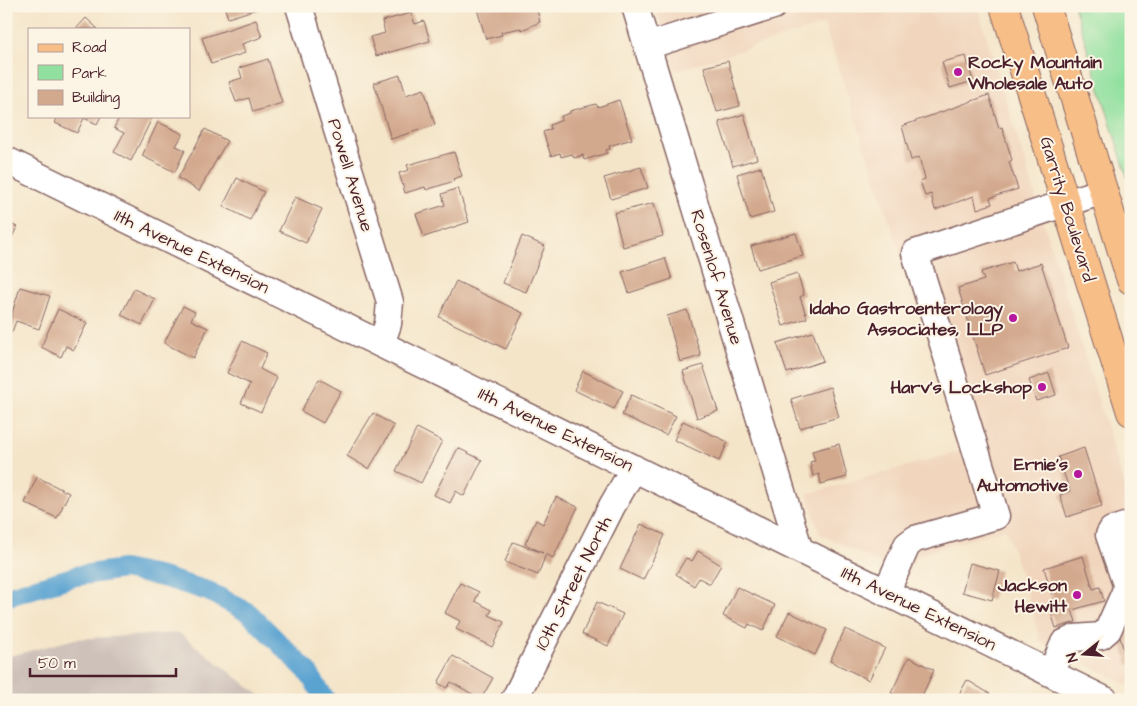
<svg xmlns="http://www.w3.org/2000/svg" width="1137" height="706" font-family="'Architects Daughter',sans-serif">
	<style>
		.built { fill: #f1d5bd }
		.industrial { fill: #cec1ba }
		.green { fill: #91e09f; stroke: #6e8065 }
		.lines { fill: none; stroke-linecap: round; stroke-linejoin: round }
		.canal { stroke: #5aa3d1; stroke-width: 20 }
		.building { fill: #d3a98e }
		.minor-casing { stroke: #866462; stroke-width: 29 }
		.major-casing { stroke: #866462; stroke-width: 30 }
		.minor { stroke: #fff; stroke-width: 26 }
		.major { stroke: #f7be88; stroke-width: 28 }
		.poi-dot { fill: #b5179e; stroke: #fcf5e5; stroke-width: 2 }
		.labels { text-anchor: middle; stroke-width: 4; stroke-linejoin: round; paint-order: stroke }
		.poi-label { font-size: 18px; font-weight: bold; fill: #4a1f2b; stroke: #fcf5e5; text-anchor: end }
		.street-label { font-size: 18px; fill: #4a1f2b; stroke: #fcf5e5 }
	</style>
	<rect width="100%" height="100%" fill="#fcf5e5"/>
	<filter id="ink" filterUnits="userSpaceOnUse"><feTurbulence type="fractalNoise" baseFrequency=".02" numOctaves="2"/><feDisplacementMap in="SourceGraphic" scale="10" xChannelSelector="R" yChannelSelector="G"/><feConvolveMatrix kernelMatrix="1 2 1 2 8 2 1 2 1" color-interpolation-filters="sRGB"/></filter>
	<filter id="wash" filterUnits="userSpaceOnUse"><feTurbulence type="fractalNoise" baseFrequency=".0096" numOctaves="4" result="noise"/><feDisplacementMap in="SourceGraphic" scale="20" xChannelSelector="R" yChannelSelector="G"/><feGaussianBlur stdDeviation="1.12" result="paint"/><feColorMatrix in="noise" values="0 0 0 0 0 0 0 0 0 0 0 0 0 0 0 0 0 1.4 0 .05"/><feComposite in="paint" operator="in"/></filter>
	<g filter="url(#wash)">
		<rect width="100%" height="100%" fill="#f4e5c9"/>
		<!-- built -->
		<path class="built" d="M655,6h322l154,500v180l-91,-44 -8,-34 -26,-79 -89,26 -10,21 -87,-42 -13,-40 158,-44 -141,-426 -148,47z"/>
		<!-- industrial -->
		<path class="industrial" d="M179,633l87,67h-260v-43l69,-18z"/>
		<!-- green -->
		<path class="green" d="M1074,6h57v183z"/>
		<g class="lines">
			<!-- canal -->
			<path class="canal" d="M6,597l70,-21 47,-7 39,8 46,14 41,22 58,58 19,29"/>
		</g>
		<g id="blocks">
			<!-- building -->
			<path class="building" d="M224,6h32l1,3 -29,9z
				M476,6h60l4,16 -18,8 -1,-2 -20,4 1,3 -16,4z
				M411,13l4,11 9,-3 6,20 -54,15 -6,-19 15,-4 -3,-12z
				M86,18l12,11h-22z
				M256,20l6,17 -20,7 3,9 -34,11 -9,-26z
				M966,56l7,25 -23,7 -8,-26z
				M268,59l14,44 -29,9 -4,-14 -13,4 -7,-20 13,-4 -3,-10z
				M728,61l12,45 -23,6 -13,-45z
				M400,75l6,20 18,-6 11,36 -44,14 -17,-56z
				M989,95l10,33 3,-1 10,33 -3,2 9,27 -28,9 2,6 -15,5 -3,-13 -39,14 -4,-16 -6,2 -5,-15 5,-2 -6,-22 -8,3 -9,-34z
				M619,100l13,39 -23,7 1,3 -4,1 1,3 -23,7 -1,-5 -9,3 -2,-4 -11,3 -1,-4 -9,3 -8,-24 8,-3 -1,-4 12,-5 -1,-4 9,-3v-2l26,-7 2,3z
				M744,114l13,45 -24,7 -14,-44z
				M58,116h43l-4,8 -13,-6 -7,15 -22,-10z
				M120,116h33l-22,45 -17,-9 10,-19 -10,-5z
				M158,122l25,12 -7,12 9,4 -10,22 -33,-16z
				M205,129l22,12 -28,50 -21,-13z
				M454,152l8,24 -9,3 1,2 -28,9 -1,-3 -20,6 -6,-20 10,-3 -2,-5z
				M641,167l7,21 -37,11 -7,-21z
				M761,167l13,45 -24,7 -13,-45z
				M237,178l27,14 -14,28 -27,-14z
				M458,188l11,34 -45,15 -8,-23 29,-9 -3,-11z
				M295,197l27,12 -16,34 -27,-12z
				M654,203l9,33 -40,11 -9,-34z
				M6,222l11,5 -11,23z
				M796,233l7,23 -45,13 -7,-23z
				M522,236l23,10 -19,46 -23,-9z
				M665,258l7,21 -43,14 -7,-21z
				M1013,262l3,9 25,-8 27,85 -83,27 -27,-87 26,-8 -3,-8z
				M797,273l7,22 -4,2 7,21 -24,8 -14,-44z
				M456,281l67,32 -17,36 -67,-32z
				M20,287l30,9 -11,33 -23,-8 -4,11 -5,-2z
				M134,289l21,10 -13,26 -21,-10z
				M183,306l12,6 -4,8 17,8 -15,30 -29,-15z
				M58,309l29,14 -13,27 -8,-4 -5,11 -20,-10z
				M687,310l14,46 -21,6 -13,-46z
				M813,332l10,29 -36,12 -10,-30z
				M242,341l25,12 -7,16 17,9 -16,34 -20,-9 9,-19 -23,-11z
				M703,365l15,46 -21,7 -14,-47z
				M583,371l40,20 -9,18 -40,-19z
				M1049,373l7,22 -20,6 -7,-21z
				M319,379l22,12 -18,32 -22,-12z
				M830,387l9,30 -39,11 -9,-29z
				M631,395l45,21 -10,19 -44,-20z
				M373,413l21,13 -25,43 -22,-13z
				M683,421l45,21 -9,19 -45,-21z
				M417,428l25,13 -21,42 -25,-12z
				M839,444l8,33 -26,7 -2,-10 -6,2 -3,-14 5,-1 -3,-10z
				M458,448l24,12 -18,36 -8,-5 -6,12 -16,-8z
				M1084,448l18,58 -35,11 -7,-22 10,-4 -12,-34z
				M37,477l32,16 -12,25 -32,-15z
				M556,497l22,10 -25,51 -7,-4 -8,21 -33,-13 8,-20 30,11 -18,-9 11,-24 7,4z
				M641,524l24,11 -22,45 -23,-11z
				M698,551l23,14 -11,19 -11,-6 -5,8 -18,-12 10,-16 6,3z
				M1083,556l10,33 7,-2 4,14 -32,9 4,12 -20,6 -8,-25 6,-2 -10,-33z
				M970,563l30,8 -8,29 -30,-8z
				M460,583l19,9 -4,9 17,9 -3,5 15,7 -12,25 -36,-18 4,-8 -15,-8z
				M737,587l38,18 -12,26 -14,-7 -2,4 -24,-12z
				M597,602l26,12 -15,32 -26,-12z
				M789,612l38,18 -12,25 -38,-19z
				M1131,623v41l-3,1 -11,-38z
				M845,629l40,19 -16,32 -39,-19z
				M453,656l40,22 -12,21 -30,-17 -4,6 -9,-5z
				M909,657l25,13 -14,30h-15l-14,-7z
				M967,680l23,14 -3,6h-31z"/>
		</g>
	</g>
	<g filter="url(#ink)">
		<use href="#blocks" fill-opacity="0" stroke="#866462" stroke-width="1"/>
		<g class="lines">
			<!-- minor casing -->
			<g class="minor-casing">
				<path id="minor" d="M299,6l91,296 -2,22 -7,20
					M635,6l164,542
					M647,46l126,-40
					M6,160l1099,540
					M886,593l21,-48 8,-6 81,-23 -81,-263 188,-62
					M1051,673l13,-30 11,-5 26,-2 7,-6 17,-38 1,-8 -17,-49 3,-5 19,-6
					M514,700l98,-194 22,-38"/>
			</g>
			<!-- major casing -->
			<g class="major-casing">
				<path id="major" d="M1004,6l127,406
					M1046,6l85,274"/>
			</g>
			<!-- minor -->
			<use href="#minor" class="minor"/>
			<!-- major -->
			<use href="#major" class="major"/>
		</g>
	</g>
	<!-- markers -->
	<g class="poi-dot">
		<circle cx="958" cy="72" r="5"/>
		<circle cx="1013" cy="318" r="5"/>
		<circle cx="1042" cy="387" r="5"/>
		<circle cx="1078" cy="474" r="5"/>
		<circle cx="1077" cy="595" r="5"/>
	</g>
	<g class="labels">
		<!-- poi labels -->
		<g class="poi-label">
			<text x="968" y="68" text-anchor="start">Rocky Mountain<tspan x="968" dy="21">Wholesale Auto</tspan></text>
			<text x="1003" y="314">Idaho Gastroenterology<tspan x="1003" dy="21">Associates, LLP</tspan></text>
			<text x="1032" y="393">Harv's Lockshop</text>
			<text x="1068" y="470">Ernie's<tspan x="1068" dy="21">Automotive</tspan></text>
			<text x="1067" y="591">Jackson<tspan x="1067" dy="21">Hewitt</tspan></text>
		</g>
		<!-- street labels -->
		<g class="street-label">
			<text transform="translate(351 175) rotate(73)" y="6">Powell Avenue</text>
			<text transform="translate(1068 209) rotate(73)" y="6">Garrity Boulevard</text>
			<text transform="translate(192 251) rotate(26)" y="6">11th Avenue Extension</text>
			<text transform="translate(717 277) rotate(73)" y="6">Rosenlof Avenue</text>
			<text transform="translate(556 429) rotate(26)" y="6">11th Avenue Extension</text>
			<text transform="translate(573 583) rotate(-63)" y="6">10th Street North</text>
			<text transform="translate(919 608) rotate(26)" y="6">11th Avenue Extension</text>
		</g>
	</g>
	<!-- margin -->
	<rect width="1137" height="706" fill="none" stroke="#fcf5e5" stroke-width="25"/>
	<!-- legend -->
	<rect x="28" y="28" width="162" height="90" fill="#fcf5e5" stroke="#b59f9b"/>
	<rect x="38" y="44" width="25" height="8" fill="#f7be88" stroke="#b59f9b"/>
	<text x="72" y="52" font-size="15" fill="#4a1f2b">Road</text>
	<rect x="38" y="65" width="25" height="15" fill="#91e09f" stroke="#b59f9b"/>
	<text x="72" y="78" font-size="15" fill="#4a1f2b">Park</text>
	<rect x="38" y="90" width="25" height="15" fill="#d3a98e" stroke="#b59f9b"/>
	<text x="72" y="102" font-size="15" fill="#4a1f2b">Building</text>
	<!-- north arrow -->
	<g transform="translate(1084 654) rotate(253)" stroke="#fcf5e5" stroke-width="4" paint-order="stroke">
	<path d="M0-4L9 19L0 12L-9 19Z" fill="#4a1f2b"/>
	<text y="-8" font-size="14" font-weight="bold" text-anchor="middle" fill="#4a1f2b">N</text>
	</g>
	<!-- scale -->
	<path d="M30 668v8h146v-8" fill="none" stroke="#4a1f2b" stroke-width="2.5"/>
	<text x="38" y="668" font-size="15" fill="#4a1f2b" stroke="#fcf5e5" stroke-width="4" paint-order="stroke">50 m</text>
</svg>
